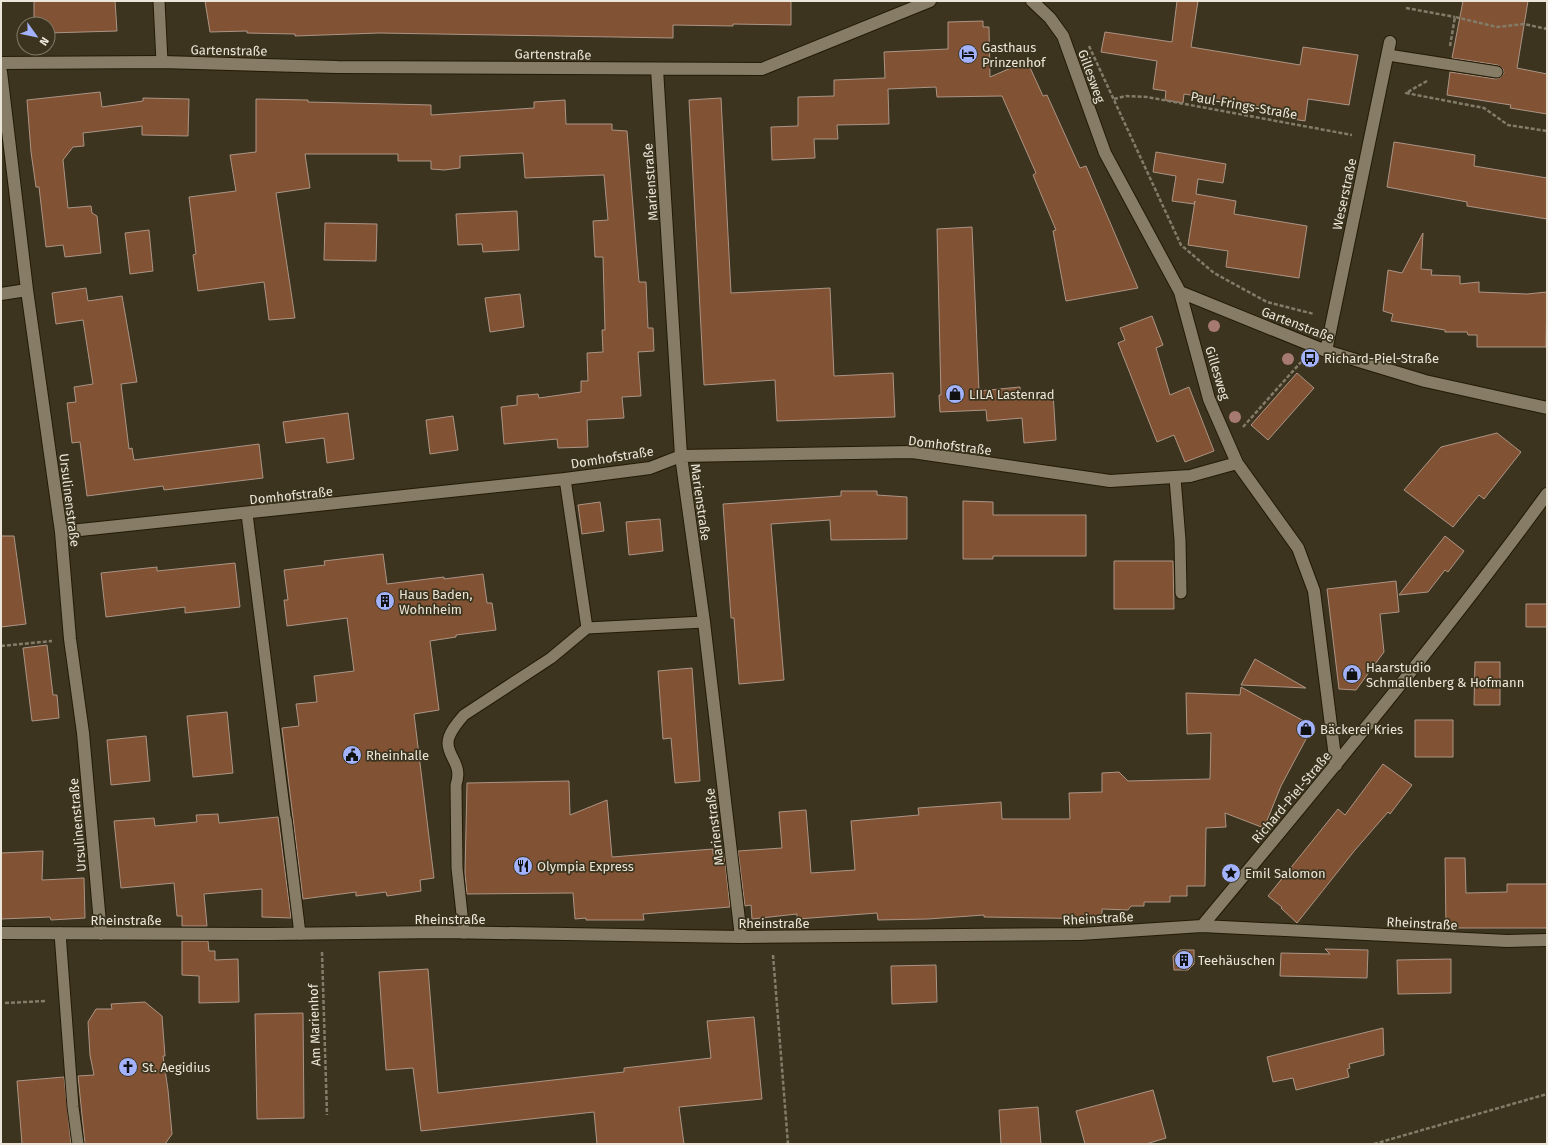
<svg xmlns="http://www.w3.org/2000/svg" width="1548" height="1145" font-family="'Fira Sans',sans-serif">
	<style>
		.building { fill: #815334; stroke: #ac9485 }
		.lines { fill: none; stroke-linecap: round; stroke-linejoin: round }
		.service-casing { stroke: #231b06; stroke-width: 13 }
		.minor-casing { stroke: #231b06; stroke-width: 14 }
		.path { stroke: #837c69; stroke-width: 2.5; stroke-dasharray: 4 2; stroke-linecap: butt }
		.service { stroke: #877d66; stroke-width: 11 }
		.minor { stroke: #877d66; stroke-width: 12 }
		.tree { fill: #a67a70 }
		.labels { text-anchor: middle; stroke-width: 3.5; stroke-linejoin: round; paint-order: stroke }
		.poi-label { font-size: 13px; fill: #ebe6d9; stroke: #3c341e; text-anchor: start }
		.street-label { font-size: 13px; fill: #ebe6d9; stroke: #3c341e }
	</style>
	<rect width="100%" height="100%" fill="#3c341e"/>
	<!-- building -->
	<path class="building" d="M34,1h81l2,30 -69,2v-9h-14z
		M205,1h586v24l-58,-1v2l-60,-1v13l-294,-5 -84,3v-2l-48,-1v-2l-37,1z
		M1177,1h21l-7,46 109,18 3,-18 55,8 -9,50 -41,-6 -3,22 -25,-4 1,-7 -97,-16 -1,9 -18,-3 1,-9 -13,-2 4,-28 -56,-9 4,-20 67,10z
		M1463,1h65l-11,67 30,6v40l-37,-6 1,-3 -64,-10 3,-23 46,7 4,-1 4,-5 -1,-4 -5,-4 -46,-7z
		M983,21v6h6l1,50 37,-16 16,35 4,-1 33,73 6,-2 52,122 -72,13 -13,-70 3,-1 -23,-55 3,-2 -34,-77 -65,1 -1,-10 -48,2 1,35 -52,1 1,14h-24l1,19 -43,2 -1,-33 27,-1v-29l36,-1v-16l51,-2 -1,-26 64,-3v-27z
		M100,92l2,15 41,-6v-3l46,1 -1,37 -46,-1v-9l-59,7 1,13 -11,1 -10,13 5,48 23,-2 1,7 5,3 4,37 -36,4 -2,-12 -17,2 -7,-60h-3l-5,-35 -4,-52z
		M721,98l10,195 99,-5 4,88 59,-3 2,44 -118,4 -2,-41 -71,5 -15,-285z
		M256,99l52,1v2l123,3v10l103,-7v-6l31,-2 1,24h46v6l15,1 12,151h7l2,46h5l1,23 -16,1 3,44 -19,1 2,21 -37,2 1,27 -30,1 -1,-9 -53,5 -3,-37 16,-2v-9l21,-2 1,4 42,-6v-11h7l-1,-28 16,-1 -1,-22h3l-2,-73h-8l-2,-36 15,-1 -4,-45 -79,3 -2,-25 -63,3v12l-16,2 -13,-1v-8h-33v-7h-93l5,34 -34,5 19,125 -26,2 -5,-38 -66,9 -5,-36 3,-1 -7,-57 47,-6 -6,-36 26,-3z
		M1394,142l81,13 -1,11 73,12v41l-80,-13v-4l-80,-15z
		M1156,152l70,12 -3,19 -25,-4 -2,15 40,7 -2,13 73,12 -8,52 -73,-11 2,-16 -40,-6 7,-44 -1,3 -22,-3 4,-25 -23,-4z
		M517,211l2,39 -36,2 -1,-8 -24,1 -2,-31z
		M325,223l52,1 -1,37 -52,-1z
		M972,227l7,164 41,-4v8l33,-2 3,47 -32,3 -2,-25 -35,3 -1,-11 -46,2 -1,-17h2l-4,-166z
		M149,230l4,41 -23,3 -5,-41z
		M1423,233l-2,36 11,1 -1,5 29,1v8l19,-2v10l48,2 20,-2 -1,55h-69v-12h-9l-1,-3h-22v-2l-54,-9 2,-7 -10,-3 5,-41 14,3z
		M86,288l2,13 34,-5 15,86 -16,2 8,65 3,-1 2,12 125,-16 4,34 -99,12 -1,-4 -76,10 -7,-54 -8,1 -5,-40 9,-1 -2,-15 19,-3 -10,-64 -27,4 -4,-31z
		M520,294l4,33 -34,5 -5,-34z
		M1152,316l11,29 -7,3 14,47 19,-8 25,64 -29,11 -11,-27 -17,7 -39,-99 7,-3 -5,-12z
		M1297,373l17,15 -46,52 -17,-15z
		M348,413l6,46 -27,4 -3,-25 -38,5 -3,-21z
		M453,416l5,34 -28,4 -4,-34z
		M1497,433l24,19 -37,47 -5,-4 -26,32 -49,-37 37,-43z
		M841,491h36v4l30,2v42l-76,1 -1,-20 -59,4 13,156 -45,4 -5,-66h-3l-8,-114 118,-8z
		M963,501l30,1v13h93v41h-93v3h-30z
		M600,502l4,29 -22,3 -4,-29z
		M660,519l3,32 -34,4 -3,-33z
		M1,536h13l12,88 -25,3z
		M1445,536l19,15 -16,21 -3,-2 -17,22 -29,3z
		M383,554l4,30 57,-7v2l39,-5 4,29h5l4,27 -40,5v2l-26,4 9,69 -25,4 20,164 -14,2 1,11 -34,5 -1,-4 -30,4v-4l-53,7 -21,-171 17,-2 -3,-22 21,-2 -3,-26 40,-5 -7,-53 -60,8 -3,-26h4l-4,-30 41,-5 -1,-4z
		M1114,561h59l1,48h-60z
		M235,563l5,44 -55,6v-6l-79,10 -5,-44 56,-6v4z
		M1396,581l3,31 -19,2 4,38 -28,38 -17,-1 -12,-100z
		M1526,604h21v23h-21z
		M47,645l6,50h4l2,23 -27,3 -9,-73z
		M1255,659l51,29 -65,-3z
		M1475,662h25v43h-26z
		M692,668l8,113 -25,2 -4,-45 -8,1 -5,-68z
		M1241,687l72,39 -32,60 -17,42 -39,-15 1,14 -20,1 -1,58h-18v10h-17v6h-26v4h-13l-3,4 -26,-1v10l-118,-2v-2l-56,4 -50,1 -1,-7 -80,6v-5l-45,5 -1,-14 -6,1 -7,-55 44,-3 -3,-36 27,-2 5,63 44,-3 -4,-49 68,-6 -1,-7 83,-6 1,17h68l-1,-26 33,-1v-19l17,-1 9,9 82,-2 1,-46 -24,1 -1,-41 54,2z
		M227,712l6,61 -40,4 -6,-61z
		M1415,720h38v37h-38z
		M146,736l4,45 -39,4 -4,-45z
		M1383,764l29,21 -22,29 -2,-2 -33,38 -58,73 -16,-15 1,-1 -14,-11 70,-87 7,6z
		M569,781l1,34 37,-15 5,57 101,-8v5l11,-1 6,54 -87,7 1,6h-58v-2l-11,1 -2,-26 -106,1 -2,-21 2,-90z
		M218,814l1,9 59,-6 13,101 -29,-1v-28l-58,5 3,32h-25v-10h-5l-3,-33 -53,5 -7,-67 40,-3 1,8 42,-4 -1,-7z
		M43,851l-1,29 42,-2 1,40 -34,2 -1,-3 -49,2v-66z
		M1445,858h20l1,35 41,-1v-8h40v44h-101z
		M182,941h26l1,10h6v9l23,-1 1,43 -40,1v-27l-17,-1z
		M1325,949l43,1 -1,28 -87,-2 1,-23 49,1z
		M1180,950h14v14l-6,6h-14l-1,-14z
		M1451,959v34l-53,1 -1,-34z
		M936,965l1,37 -45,2 -1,-38z
		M428,969l10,124 186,-21v-4l87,-10 -4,-37 47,-4 8,82 -83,8 5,37h-87l-3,-32 -173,19 -8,-63 -27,2 -7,-98z
		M145,1002l17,14 3,40h-2l5,34 4,44 -7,10h-80l-7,-68 16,-1 -4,-20 -2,-33 8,-13h16l-1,-5z
		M303,1013l1,105 -47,1 -2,-105z
		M1383,1028l1,27 -35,9 1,4 -3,1 2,8 -53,13 -3,-12 -20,4 -6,-25z
		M64,1077l7,67h-49l-5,-63z
		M1153,1090l13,48 -20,6h-61l-9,-33z
		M1038,1107l3,37h-40l-2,-34z"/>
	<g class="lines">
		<!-- service casing -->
		<g class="service-casing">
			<path id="service" d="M159,1l3,61
				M1388,55l109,17
				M1175,478l5,62 1,53
				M565,479l22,149 117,-6
				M247,514l38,301
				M286,819l14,115
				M60,933l13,174 5,37
				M464,933l-7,-65 -1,-83c7,-21 -8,-27 -8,-42 0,-10 10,-21 16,-28l87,-57 36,-30"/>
		</g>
		<!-- minor casing -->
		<g class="minor-casing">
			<path id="minor" d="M1032,1l18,17 13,18 42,117 75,139 29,107 28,64 61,85 16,43 22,174
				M1,63l161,-1 175,5 425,2 168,-68
				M657,69l24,387 23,166 37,315
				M1,72l26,218 34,242 9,107 13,94 18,201
				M1180,292l146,59 99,30 122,27
				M1,294l26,-4
				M1326,351l64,-309
				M61,532l504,-53 85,-11 31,-12 231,-4 198,29 80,-5 47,-13
				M1202,926c118,-142 236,-283 345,-432
				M1,933l269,1 172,-2 299,5 339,-3 122,-8 305,15 40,-1"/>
		</g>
		<!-- path -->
		<path class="path" d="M1406,8l49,9
			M1089,46l92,199 33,28 53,29 47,12
			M1450,46l5,-29 42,10 27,-3 23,5
			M1427,81l-21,12 78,15 24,17 39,6
			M1114,99l12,-3 21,1 205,38
			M1243,427l58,-65
			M1,646l51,-5
			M322,952l5,163
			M773,955l15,189
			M5,1003l41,-2
			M1374,1144l173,-50"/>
		<!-- service -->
		<use href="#service" class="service"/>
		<!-- minor -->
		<use href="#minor" class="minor"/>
	</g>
	<!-- trees -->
	<g class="tree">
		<circle cx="1214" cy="326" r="6"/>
		<circle cx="1288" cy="359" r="6"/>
		<circle cx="1235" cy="417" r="6"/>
	</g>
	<!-- icons -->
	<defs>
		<g id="hotel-disc" transform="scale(1)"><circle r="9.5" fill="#a3b2fd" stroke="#3c341e"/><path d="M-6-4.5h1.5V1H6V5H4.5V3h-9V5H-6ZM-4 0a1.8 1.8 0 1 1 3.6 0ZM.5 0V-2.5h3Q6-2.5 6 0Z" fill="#111"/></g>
		<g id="bus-disc" transform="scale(1)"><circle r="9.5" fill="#a3b2fd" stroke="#3c341e"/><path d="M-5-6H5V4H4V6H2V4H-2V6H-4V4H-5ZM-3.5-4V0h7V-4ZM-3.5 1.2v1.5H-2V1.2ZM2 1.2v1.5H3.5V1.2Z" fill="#111"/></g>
		<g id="shop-disc" transform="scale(1)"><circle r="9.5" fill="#a3b2fd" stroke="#3c341e"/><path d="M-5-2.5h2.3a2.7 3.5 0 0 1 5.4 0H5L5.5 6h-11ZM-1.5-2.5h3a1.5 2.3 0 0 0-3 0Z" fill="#111"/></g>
		<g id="building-disc" transform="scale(1)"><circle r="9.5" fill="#a3b2fd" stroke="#3c341e"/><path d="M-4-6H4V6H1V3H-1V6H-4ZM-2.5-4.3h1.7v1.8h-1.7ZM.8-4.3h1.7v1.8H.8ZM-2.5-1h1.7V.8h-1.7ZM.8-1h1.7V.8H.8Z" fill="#111"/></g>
		<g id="civic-disc" transform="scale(1)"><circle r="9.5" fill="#a3b2fd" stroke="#3c341e"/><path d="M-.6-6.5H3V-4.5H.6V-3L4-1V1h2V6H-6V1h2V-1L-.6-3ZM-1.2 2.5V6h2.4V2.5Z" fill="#111"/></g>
		<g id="restaurant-disc" transform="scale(1)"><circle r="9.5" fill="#a3b2fd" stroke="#3c341e"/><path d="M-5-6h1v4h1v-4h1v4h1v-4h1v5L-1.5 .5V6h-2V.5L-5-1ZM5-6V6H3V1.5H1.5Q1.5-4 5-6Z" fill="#111"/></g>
		<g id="sight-disc" transform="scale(1)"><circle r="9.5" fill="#a3b2fd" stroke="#3c341e"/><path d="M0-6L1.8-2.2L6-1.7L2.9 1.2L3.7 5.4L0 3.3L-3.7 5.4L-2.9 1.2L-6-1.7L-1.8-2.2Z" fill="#111"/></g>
		<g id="church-disc" transform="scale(1)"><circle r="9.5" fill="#a3b2fd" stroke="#3c341e"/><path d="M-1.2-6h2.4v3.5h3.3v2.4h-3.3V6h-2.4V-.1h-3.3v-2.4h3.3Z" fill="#111"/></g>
	</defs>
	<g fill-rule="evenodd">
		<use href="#hotel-disc" x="968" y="54"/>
		<use href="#bus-disc" x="1310" y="358"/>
		<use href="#shop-disc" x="955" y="394"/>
		<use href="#building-disc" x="385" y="601"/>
		<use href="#shop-disc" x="1352" y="674"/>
		<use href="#shop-disc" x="1306" y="729"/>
		<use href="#civic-disc" x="352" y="755"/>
		<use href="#restaurant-disc" x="523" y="866"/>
		<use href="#sight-disc" x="1231" y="873"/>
		<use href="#building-disc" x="1184" y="960"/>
		<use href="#church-disc" x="128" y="1067"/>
	</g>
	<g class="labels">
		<!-- poi labels -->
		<g class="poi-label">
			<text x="982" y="52">Gasthaus<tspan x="982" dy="15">Prinzenhof</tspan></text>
			<text x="1324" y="363">Richard-Piel-Straße</text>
			<text x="969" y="399">LILA Lastenrad</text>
			<text x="399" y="599">Haus Baden,<tspan x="399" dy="15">Wohnheim</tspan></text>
			<text x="1366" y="672">Haarstudio<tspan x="1366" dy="15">Schmallenberg &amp; Hofmann</tspan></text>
			<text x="1320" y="734">Bäckerei Kries</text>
			<text x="366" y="760">Rheinhalle</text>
			<text x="537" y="871">Olympia Express</text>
			<text x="1245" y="878">Emil Salomon</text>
			<text x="1198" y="965">Teehäuschen</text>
			<text x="142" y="1072">St. Aegidius</text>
		</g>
		<!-- street labels -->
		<g class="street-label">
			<text transform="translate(229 50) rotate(1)" y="5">Gartenstraße</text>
			<text transform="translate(553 54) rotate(1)" y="5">Gartenstraße</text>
			<text transform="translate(1092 76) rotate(70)" y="5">Gillesweg</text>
			<text transform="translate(1244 105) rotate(10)" y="5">Paul-Frings-Straße</text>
			<text transform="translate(650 182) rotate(-94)" y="5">Marienstraße</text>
			<text transform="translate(1344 194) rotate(-78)" y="5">Weserstraße</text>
			<text transform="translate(1298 324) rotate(21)" y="5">Gartenstraße</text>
			<text transform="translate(1218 373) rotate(73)" y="5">Gillesweg</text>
			<text transform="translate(950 445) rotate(7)" y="5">Domhofstraße</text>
			<text transform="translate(612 457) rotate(-9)" y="5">Domhofstraße</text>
			<text transform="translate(291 495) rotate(-6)" y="5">Domhofstraße</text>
			<text transform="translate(70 500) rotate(83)" y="5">Ursulinenstraße</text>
			<text transform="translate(701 502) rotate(82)" y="5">Marienstraße</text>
			<text transform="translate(1291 797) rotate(-50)" y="5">Richard-Piel-Straße</text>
			<text transform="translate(77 825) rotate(-95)" y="5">Ursulinenstraße</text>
			<text transform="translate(714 827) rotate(-97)" y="5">Marienstraße</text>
			<text transform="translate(1098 918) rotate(-3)" y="5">Rheinstraße</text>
			<text x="450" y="924">Rheinstraße</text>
			<text x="126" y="925">Rheinstraße</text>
			<text x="774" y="928">Rheinstraße</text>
			<text transform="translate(1422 923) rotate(3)" y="5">Rheinstraße</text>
			<text transform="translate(314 1025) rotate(-92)" y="5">Am Marienhof</text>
		</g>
	</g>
	<!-- border -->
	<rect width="1548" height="1145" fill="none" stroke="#ebe6d9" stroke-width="4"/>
	<!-- north arrow -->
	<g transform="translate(36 36) rotate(123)"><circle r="19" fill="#3c341e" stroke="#827b69"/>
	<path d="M0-3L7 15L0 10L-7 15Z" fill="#a3b2fd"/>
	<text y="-6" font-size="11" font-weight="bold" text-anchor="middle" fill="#ebe6d9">N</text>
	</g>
</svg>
